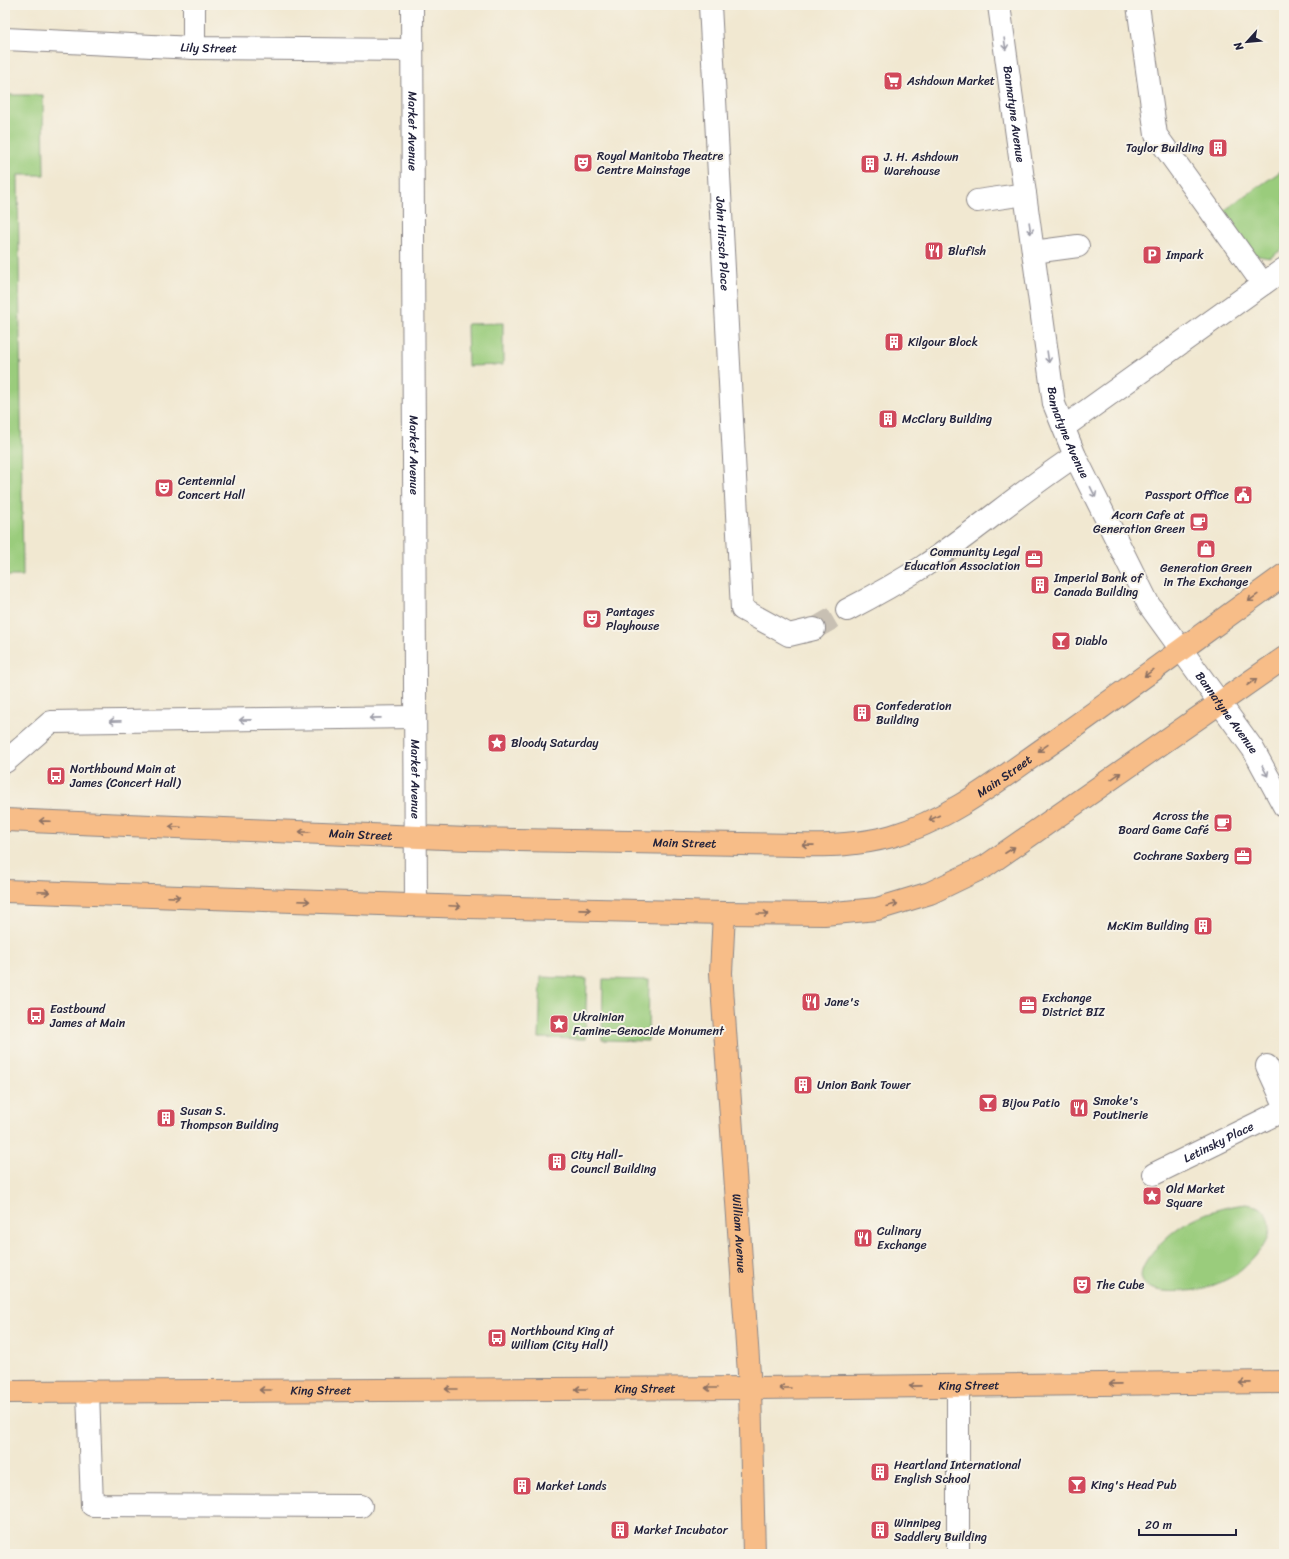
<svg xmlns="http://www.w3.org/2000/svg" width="1289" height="1559" font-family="Sriracha,sans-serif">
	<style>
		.green { fill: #9acc7c; stroke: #5e775c }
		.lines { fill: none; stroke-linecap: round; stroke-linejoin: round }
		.minor-tunnel { stroke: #c8c0b3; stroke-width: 22; stroke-dasharray: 22 11; stroke-linecap: butt }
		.minor-casing { stroke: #8a8586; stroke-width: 24 }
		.major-casing { stroke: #8a8586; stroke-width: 24 }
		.minor { stroke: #fff; stroke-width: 22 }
		.major { stroke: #f7bd88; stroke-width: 22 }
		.oneway { stroke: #9c9ca7 }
		.oneway2 { stroke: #8c7062 }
		.labels { text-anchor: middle; stroke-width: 4; stroke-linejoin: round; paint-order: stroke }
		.street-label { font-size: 12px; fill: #22223b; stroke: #f7f3e8 }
		.poi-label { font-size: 12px; fill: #22223b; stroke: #f7f3e8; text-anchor: start }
	</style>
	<rect width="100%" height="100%" fill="#f7f3e8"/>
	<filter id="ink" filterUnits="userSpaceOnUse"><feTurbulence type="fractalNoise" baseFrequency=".025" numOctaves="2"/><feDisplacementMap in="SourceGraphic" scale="8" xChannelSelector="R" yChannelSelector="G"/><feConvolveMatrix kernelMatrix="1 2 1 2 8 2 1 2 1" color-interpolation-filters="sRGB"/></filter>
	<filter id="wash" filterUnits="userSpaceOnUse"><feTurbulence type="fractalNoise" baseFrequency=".012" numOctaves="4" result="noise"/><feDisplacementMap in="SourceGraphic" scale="16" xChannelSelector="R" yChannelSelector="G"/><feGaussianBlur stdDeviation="0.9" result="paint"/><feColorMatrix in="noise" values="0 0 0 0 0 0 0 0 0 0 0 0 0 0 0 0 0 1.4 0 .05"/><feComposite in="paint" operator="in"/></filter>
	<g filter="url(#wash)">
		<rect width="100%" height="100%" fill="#f1e8d1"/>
		<!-- green -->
		<path class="green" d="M5,95h38l1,80h-26l5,401h-18z
			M1284,169v79l-14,10 -17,-3 -31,-43z
			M503,323v42l-35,1 -1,-42z
			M541,977l46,2 -2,60 -46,-1z
			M603,979l46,1 -1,61 -46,-1z
			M1247,1204c4,1 11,2 14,4 25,20 -9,55 -26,67 -14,8 -33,16 -49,16 -11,1 -39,2 -44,-11 -7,-17 29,-48 42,-56 19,-11 41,-18 63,-20z"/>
	</g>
	<g filter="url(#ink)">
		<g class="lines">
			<!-- minor-tunnel -->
			<path class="minor-tunnel" d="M814,629l33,-19"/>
			<!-- minor casing -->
			<g class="minor-casing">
				<g id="minor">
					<path d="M194,5v43"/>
					<path id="s1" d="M412,5l4,899"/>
					<path id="s2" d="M710,5l32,604 47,26 25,-6"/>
					<path id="s3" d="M999,5l55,399 21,52 74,149 104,144 31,57"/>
					<path d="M1138,5l18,130 107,149"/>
					<path id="s4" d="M5,39l189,9 218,2"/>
					<path d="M977,201l48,-7"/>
					<path d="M1033,252l45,-6"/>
					<path d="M1064,427l220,-158"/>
					<path d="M847,610c27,-14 52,-28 77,-44 52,-35 99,-76 151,-110"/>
					<path d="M5,762l46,-40 363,-5"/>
					<path d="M1267,1066l17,37"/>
					<path id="s5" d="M1154,1174l122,-60 8,-2"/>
					<path d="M958,1386v168"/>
					<path d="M88,1391l4,114 269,1"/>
				</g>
			</g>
			<!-- major casing -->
			<g class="major-casing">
				<g id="major">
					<path id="s6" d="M5,820l463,19 328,6c33,1 64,0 96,-9 60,-17 113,-61 164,-96 76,-54 152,-110 228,-165"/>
					<path d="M5,891l462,16 257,6 100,1 53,-5 53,-16 56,-27 298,-208"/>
					<path id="s7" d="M724,913l-3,60 29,415 4,166"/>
					<path id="s8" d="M5,1392l745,-4 534,-6"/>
				</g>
			</g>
			<!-- minor -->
			<use href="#minor" class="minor"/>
			<!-- major -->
			<use href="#major" class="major"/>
		</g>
		<!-- one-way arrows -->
		<defs><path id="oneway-shaft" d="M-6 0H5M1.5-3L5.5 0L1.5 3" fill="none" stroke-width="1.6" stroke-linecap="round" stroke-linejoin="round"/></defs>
		<g class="oneway">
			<use href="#oneway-shaft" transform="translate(1005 44) rotate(82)"/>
			<use href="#oneway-shaft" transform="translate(1030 228) rotate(82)"/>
			<use href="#oneway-shaft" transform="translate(1048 357) rotate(82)"/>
			<use href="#oneway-shaft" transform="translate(1093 492) rotate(64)"/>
			<use href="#oneway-shaft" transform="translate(375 718) rotate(179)"/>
			<use href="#oneway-shaft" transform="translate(245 720) rotate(179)"/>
			<use href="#oneway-shaft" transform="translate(115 721) rotate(179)"/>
			<use href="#oneway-shaft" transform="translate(1265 771) rotate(62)"/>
		</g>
		<g class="oneway2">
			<use href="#oneway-shaft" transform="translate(1253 598) rotate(144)"/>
			<use href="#oneway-shaft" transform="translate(1149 673) rotate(144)"/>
			<use href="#oneway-shaft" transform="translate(1252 682) rotate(-35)"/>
			<use href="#oneway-shaft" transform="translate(1043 748) rotate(145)"/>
			<use href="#oneway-shaft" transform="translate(1116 776) rotate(-35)"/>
			<use href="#oneway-shaft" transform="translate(934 818) rotate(153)"/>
			<use href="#oneway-shaft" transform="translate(45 821) rotate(-178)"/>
			<use href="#oneway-shaft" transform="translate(175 827) rotate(-177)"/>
			<use href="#oneway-shaft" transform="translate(305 832) rotate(-177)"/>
			<use href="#oneway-shaft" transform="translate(808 845) rotate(-179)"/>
			<use href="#oneway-shaft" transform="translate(1010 850) rotate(-33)"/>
			<use href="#oneway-shaft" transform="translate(44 892) rotate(2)"/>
			<use href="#oneway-shaft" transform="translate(174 897) rotate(2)"/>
			<use href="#oneway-shaft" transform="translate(304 901) rotate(2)"/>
			<use href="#oneway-shaft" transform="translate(892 905) rotate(-14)"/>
			<use href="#oneway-shaft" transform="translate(455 906) rotate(3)"/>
			<use href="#oneway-shaft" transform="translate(585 910) rotate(1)"/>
			<use href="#oneway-shaft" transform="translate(763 914)"/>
			<use href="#oneway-shaft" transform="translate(1245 1383) rotate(179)"/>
			<use href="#oneway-shaft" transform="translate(1115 1384) rotate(179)"/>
			<use href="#oneway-shaft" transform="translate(915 1386) rotate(179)"/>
			<use href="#oneway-shaft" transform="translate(711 1388) rotate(180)"/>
			<use href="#oneway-shaft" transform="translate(785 1388) rotate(180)"/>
			<use href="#oneway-shaft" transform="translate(451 1389) rotate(180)"/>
			<use href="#oneway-shaft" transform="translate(581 1389) rotate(180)"/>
			<use href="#oneway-shaft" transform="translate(265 1390) rotate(180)"/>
		</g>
	</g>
	<!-- icons -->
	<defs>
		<g id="supermarket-square" transform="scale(1)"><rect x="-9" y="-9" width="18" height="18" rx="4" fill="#d1495b" stroke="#f7f3e8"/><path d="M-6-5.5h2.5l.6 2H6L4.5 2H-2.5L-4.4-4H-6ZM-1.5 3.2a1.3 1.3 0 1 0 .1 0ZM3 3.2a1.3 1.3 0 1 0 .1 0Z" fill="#fff"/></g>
		<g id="building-square" transform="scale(1)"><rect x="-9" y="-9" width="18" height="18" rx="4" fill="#d1495b" stroke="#f7f3e8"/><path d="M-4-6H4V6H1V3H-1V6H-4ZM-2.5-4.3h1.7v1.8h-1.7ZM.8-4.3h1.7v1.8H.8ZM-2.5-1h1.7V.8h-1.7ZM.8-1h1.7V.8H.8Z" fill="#fff"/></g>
		<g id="theatre-square" transform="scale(1)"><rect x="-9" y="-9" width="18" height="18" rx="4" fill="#d1495b" stroke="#f7f3e8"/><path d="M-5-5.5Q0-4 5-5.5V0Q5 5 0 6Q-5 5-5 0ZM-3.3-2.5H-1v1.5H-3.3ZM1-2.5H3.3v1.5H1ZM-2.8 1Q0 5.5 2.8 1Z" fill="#fff"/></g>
		<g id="restaurant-square" transform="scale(1)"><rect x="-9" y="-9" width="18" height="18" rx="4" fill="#d1495b" stroke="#f7f3e8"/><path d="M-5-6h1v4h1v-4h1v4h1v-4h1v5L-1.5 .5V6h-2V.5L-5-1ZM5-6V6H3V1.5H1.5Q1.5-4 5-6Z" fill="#fff"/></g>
		<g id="parking-square" transform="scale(1)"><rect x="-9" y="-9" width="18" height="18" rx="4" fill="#d1495b" stroke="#f7f3e8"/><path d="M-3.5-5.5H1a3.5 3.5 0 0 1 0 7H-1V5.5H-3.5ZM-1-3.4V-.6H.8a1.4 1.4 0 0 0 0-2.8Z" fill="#fff"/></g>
		<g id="civic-square" transform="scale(1)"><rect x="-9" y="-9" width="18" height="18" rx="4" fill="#d1495b" stroke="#f7f3e8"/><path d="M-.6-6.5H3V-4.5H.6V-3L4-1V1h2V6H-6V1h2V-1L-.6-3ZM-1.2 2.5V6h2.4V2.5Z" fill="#fff"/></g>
		<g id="cafe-square" transform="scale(1)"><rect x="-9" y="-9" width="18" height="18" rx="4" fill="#d1495b" stroke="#f7f3e8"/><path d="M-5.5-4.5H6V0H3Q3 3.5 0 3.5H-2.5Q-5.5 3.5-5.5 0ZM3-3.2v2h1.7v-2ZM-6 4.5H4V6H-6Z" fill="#fff"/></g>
		<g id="shop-square" transform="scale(1)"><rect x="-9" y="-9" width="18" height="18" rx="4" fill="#d1495b" stroke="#f7f3e8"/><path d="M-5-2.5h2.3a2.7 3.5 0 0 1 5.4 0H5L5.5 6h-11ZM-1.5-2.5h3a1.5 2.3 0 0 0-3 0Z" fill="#fff"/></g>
		<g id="office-square" transform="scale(1)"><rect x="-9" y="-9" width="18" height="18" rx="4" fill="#d1495b" stroke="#f7f3e8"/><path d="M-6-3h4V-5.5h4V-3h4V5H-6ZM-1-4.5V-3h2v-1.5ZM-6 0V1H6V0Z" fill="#fff"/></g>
		<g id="bar-square" transform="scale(1)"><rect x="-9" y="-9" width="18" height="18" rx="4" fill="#d1495b" stroke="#f7f3e8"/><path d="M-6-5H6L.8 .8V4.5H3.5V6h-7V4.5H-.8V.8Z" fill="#fff"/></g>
		<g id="sight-square" transform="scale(1)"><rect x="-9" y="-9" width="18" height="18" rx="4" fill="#d1495b" stroke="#f7f3e8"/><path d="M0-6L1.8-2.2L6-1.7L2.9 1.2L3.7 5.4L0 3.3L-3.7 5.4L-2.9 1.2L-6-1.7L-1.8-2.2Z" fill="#fff"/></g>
		<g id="bus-square" transform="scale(1)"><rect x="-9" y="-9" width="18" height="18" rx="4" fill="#d1495b" stroke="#f7f3e8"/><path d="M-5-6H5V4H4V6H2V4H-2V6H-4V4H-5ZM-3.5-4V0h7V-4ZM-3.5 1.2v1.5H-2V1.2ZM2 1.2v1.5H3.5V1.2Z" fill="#fff"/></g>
	</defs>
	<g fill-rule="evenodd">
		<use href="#supermarket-square" x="893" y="81"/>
		<use href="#building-square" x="1218" y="148"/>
		<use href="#theatre-square" x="583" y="163"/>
		<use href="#building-square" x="870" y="164"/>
		<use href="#restaurant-square" x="934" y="251"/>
		<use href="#parking-square" x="1152" y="255"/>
		<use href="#building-square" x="894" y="342"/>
		<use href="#building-square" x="888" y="419"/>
		<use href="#theatre-square" x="164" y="488"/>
		<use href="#civic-square" x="1243" y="495"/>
		<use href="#cafe-square" x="1199" y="522"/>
		<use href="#shop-square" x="1206" y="549"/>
		<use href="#office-square" x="1034" y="559"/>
		<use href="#building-square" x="1040" y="585"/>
		<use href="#theatre-square" x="592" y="619"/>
		<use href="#bar-square" x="1061" y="641"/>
		<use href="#building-square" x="862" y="713"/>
		<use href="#sight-square" x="497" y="743"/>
		<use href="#bus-square" x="56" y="776"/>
		<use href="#cafe-square" x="1223" y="823"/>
		<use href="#office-square" x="1243" y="856"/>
		<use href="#building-square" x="1203" y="926"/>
		<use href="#restaurant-square" x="811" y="1002"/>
		<use href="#office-square" x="1028" y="1005"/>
		<use href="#bus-square" x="36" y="1016"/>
		<use href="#sight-square" x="559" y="1024"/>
		<use href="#building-square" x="803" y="1085"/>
		<use href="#bar-square" x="988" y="1103"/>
		<use href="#restaurant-square" x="1079" y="1108"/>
		<use href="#building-square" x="166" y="1118"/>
		<use href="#building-square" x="557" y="1162"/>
		<use href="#sight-square" x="1152" y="1196"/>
		<use href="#restaurant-square" x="863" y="1238"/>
		<use href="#theatre-square" x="1082" y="1285"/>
		<use href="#bus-square" x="497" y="1338"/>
		<use href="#building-square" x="880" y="1472"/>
		<use href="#bar-square" x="1077" y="1485"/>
		<use href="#building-square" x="522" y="1486"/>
		<use href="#building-square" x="620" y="1530"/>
		<use href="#building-square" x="880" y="1530"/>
	</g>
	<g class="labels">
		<!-- street labels -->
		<g class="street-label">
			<text dy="4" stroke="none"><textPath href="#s4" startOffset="204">Lily Street</textPath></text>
			<text dy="4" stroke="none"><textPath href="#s3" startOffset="110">Bannatyne Avenue</textPath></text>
			<text dy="4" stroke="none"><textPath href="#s1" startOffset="126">Market Avenue</textPath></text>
			<text dy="4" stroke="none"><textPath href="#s2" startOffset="239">John Hirsch Place</textPath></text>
			<text dy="4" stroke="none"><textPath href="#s3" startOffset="434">Bannatyne Avenue</textPath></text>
			<text dy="4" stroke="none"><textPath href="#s1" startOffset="450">Market Avenue</textPath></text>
			<text dy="4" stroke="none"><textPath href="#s3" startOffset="758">Bannatyne Avenue</textPath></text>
			<text dy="4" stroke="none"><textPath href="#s6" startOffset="1016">Main Street</textPath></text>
			<text dy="4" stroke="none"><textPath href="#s1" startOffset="774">Market Avenue</textPath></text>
			<text dy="4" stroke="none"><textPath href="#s6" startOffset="356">Main Street</textPath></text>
			<text dy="4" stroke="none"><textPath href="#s6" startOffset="680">Main Street</textPath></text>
			<text dy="4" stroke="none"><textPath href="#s5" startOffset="72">Letinsky Place</textPath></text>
			<text dy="4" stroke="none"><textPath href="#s7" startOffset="321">William Avenue</textPath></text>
			<text dy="4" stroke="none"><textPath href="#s8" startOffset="964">King Street</textPath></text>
			<text dy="4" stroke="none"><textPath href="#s8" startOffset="640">King Street</textPath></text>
			<text dy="4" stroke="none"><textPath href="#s8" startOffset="316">King Street</textPath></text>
		</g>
		<!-- poi labels -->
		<g class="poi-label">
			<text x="907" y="85">Ashdown Market</text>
			<text x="1204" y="152" text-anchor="end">Taylor Building</text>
			<text x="597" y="160">Royal Manitoba Theatre<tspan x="597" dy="14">Centre Mainstage</tspan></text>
			<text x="884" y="161">J. H. Ashdown<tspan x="884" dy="14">Warehouse</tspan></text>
			<text x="948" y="255">Blufish</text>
			<text x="1166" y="259">Impark</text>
			<text x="908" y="346">Kilgour Block</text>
			<text x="902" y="423">McClary Building</text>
			<text x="178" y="485">Centennial<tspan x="178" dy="14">Concert Hall</tspan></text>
			<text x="1229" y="499" text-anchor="end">Passport Office</text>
			<text x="1185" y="519" text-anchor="end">Acorn Cafe at<tspan x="1185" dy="14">Generation Green</tspan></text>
			<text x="1020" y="556" text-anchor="end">Community Legal<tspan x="1020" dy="14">Education Association</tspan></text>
			<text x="1206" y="572" text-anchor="middle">Generation Green<tspan x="1206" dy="14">in The Exchange</tspan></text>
			<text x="1054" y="582">Imperial Bank of<tspan x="1054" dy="14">Canada Building</tspan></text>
			<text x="606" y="616">Pantages<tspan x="606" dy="14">Playhouse</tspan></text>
			<text x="1075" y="645">Diablo</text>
			<text x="876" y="710">Confederation<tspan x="876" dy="14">Building</tspan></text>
			<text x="511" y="747">Bloody Saturday</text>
			<text x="70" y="773">Northbound Main at<tspan x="70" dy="14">James (Concert Hall)</tspan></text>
			<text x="1209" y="820" text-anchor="end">Across the<tspan x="1209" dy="14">Board Game Café</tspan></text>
			<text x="1229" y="860" text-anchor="end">Cochrane Saxberg</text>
			<text x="1189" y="930" text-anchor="end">McKim Building</text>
			<text x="1042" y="1002">Exchange<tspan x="1042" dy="14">District BIZ</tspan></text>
			<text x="825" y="1006">Jane's</text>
			<text x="50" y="1013">Eastbound<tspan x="50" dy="14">James at Main</tspan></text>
			<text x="573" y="1021">Ukrainian<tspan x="573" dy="14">Famine–Genocide Monument</tspan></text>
			<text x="817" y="1089">Union Bank Tower</text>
			<text x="1093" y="1105">Smoke's<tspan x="1093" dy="14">Poutinerie</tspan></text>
			<text x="1002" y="1107">Bijou Patio</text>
			<text x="180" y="1115">Susan S.<tspan x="180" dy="14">Thompson Building</tspan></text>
			<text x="571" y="1159">City Hall-<tspan x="571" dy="14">Council Building</tspan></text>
			<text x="1166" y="1193">Old Market<tspan x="1166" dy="14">Square</tspan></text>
			<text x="877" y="1235">Culinary<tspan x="877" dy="14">Exchange</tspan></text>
			<text x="1096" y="1289">The Cube</text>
			<text x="511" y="1335">Northbound King at<tspan x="511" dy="14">William (City Hall)</tspan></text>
			<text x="894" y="1469">Heartland International<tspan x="894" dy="14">English School</tspan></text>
			<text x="1091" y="1489">King's Head Pub</text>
			<text x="536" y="1490">Market Lands</text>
			<text x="894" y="1527">Winnipeg<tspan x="894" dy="14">Saddlery Building</tspan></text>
			<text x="634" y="1534">Market Incubator</text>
		</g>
	</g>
	<!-- margin -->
	<rect width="1289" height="1559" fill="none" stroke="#f7f3e8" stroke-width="20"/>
	<!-- north arrow -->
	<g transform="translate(1247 42) rotate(243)" stroke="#f7f3e8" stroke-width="3" paint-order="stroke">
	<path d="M0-3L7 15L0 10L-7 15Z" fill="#22223b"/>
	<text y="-6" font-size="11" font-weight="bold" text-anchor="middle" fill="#22223b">N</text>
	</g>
	<!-- scale -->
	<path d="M1139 1529v6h97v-6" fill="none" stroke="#22223b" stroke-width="2"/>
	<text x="1145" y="1529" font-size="12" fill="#22223b" stroke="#f7f3e8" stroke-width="3" paint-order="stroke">20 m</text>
</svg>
